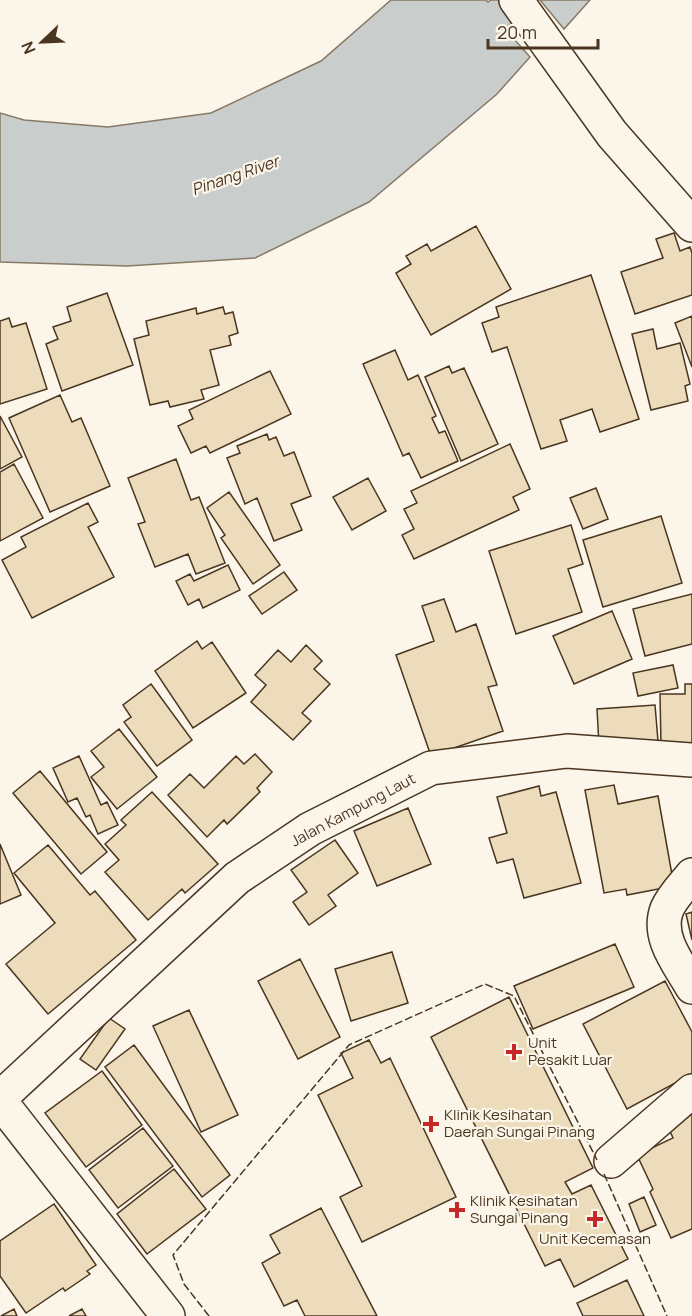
<svg xmlns="http://www.w3.org/2000/svg" width="692" height="1316" font-family="Manrope,sans-serif">
	<style>
		.water { fill: #c9cecd; stroke: #887966; stroke-width: 1.5 }
		.building { fill: #ecdcbc; stroke: #4a3520; stroke-width: 1.5 }
		.lines { fill: none; stroke-linecap: round; stroke-linejoin: round }
		.minor-casing { stroke: #4a3520; stroke-width: 36 }
		.minor { stroke: #fbf6e9; stroke-width: 33 }
		.fence { stroke: #4a3520; stroke-width: 1.5; stroke-dasharray: 8 3; stroke-linecap: butt }
		.poi-dot { fill: #c62828; stroke: #fbf6e9; stroke-width: 2 }
		.labels { text-anchor: middle; stroke-width: 4.5; stroke-linejoin: round; paint-order: stroke }
		.street-label { font-size: 15px; fill: #4a3520; stroke: #fbf6e9 }
		.poi-label { font-size: 15px; fill: #4a3520; stroke: #fbf6e9; text-anchor: start }
		.water-label { font-size: 16px; font-style: italic; fill: #4a3520; stroke: #fbf6e9 }
	</style>
	<rect width="100%" height="100%" fill="#fbf6e9"/>
	<!-- water -->
	<path class="water" d="M391,0h95l2,2 3,-2h47l-33,29 25,28 -33,37 -128,108 -114,56 -128,8 -127,-4v-149l24,7 84,7 103,-14 110,-52z
		M540,0h50l-26,29z"/>
	<!-- building -->
	<path class="building" d="M476,226l35,63 -80,46 -35,-62 15,-9 -5,-8 21,-12 4,7z
		M674,233l6,18 10,-4 2,6v42l-57,19 -14,-42 42,-14 -7,-19z
		M591,275l48,144 -39,13 -8,-23 -32,11 7,21 -26,8 -34,-102 -15,5 -10,-29 17,-6 -3,-10z
		M107,293l26,72 -71,26 -16,-47 12,-5 -5,-12 18,-6 -4,-14z
		M223,307l2,7 8,-2 5,21 -9,3 2,9 -21,5 9,35 -18,5 3,9 -34,8 -2,-6 -18,4 -16,-66 15,-4 -3,-14 50,-13 1,6z
		M692,316v51l-17,-44z
		M9,318l3,9 14,-4 21,66 -47,15v-83z
		M653,329l4,20 23,-6 10,41 -5,2 3,15 -37,9 -19,-76z
		M395,350l13,30 10,-5 18,41 -4,2 7,15 6,-2 13,30 -37,17 -12,-25 -6,3 -40,-92z
		M449,366l3,7 12,-5 34,76 -37,17 -36,-84z
		M270,371l21,43 -81,39 -4,-7 -15,7 -13,-27 15,-7 -4,-9z
		M60,395l12,27 9,-4 29,68 -60,26 -41,-94z
		M0,416l22,41 -22,12z
		M267,434l2,6 7,-3 8,19 10,-4 17,44 -20,8 11,26 -28,11 -17,-43 -12,6 -18,-46 13,-5 -3,-7z
		M510,444l20,45 -17,8 6,13 -105,49 -12,-24 12,-6 -10,-20 13,-6 -6,-12z
		M176,459l15,41 8,-3 26,66 -29,11 -8,-20 -33,13 -17,-43 7,-2 -17,-44z
		M14,464l29,54 -43,23v-69z
		M368,478l18,33 -34,19 -19,-33z
		M596,488l12,31 -25,10 -13,-31z
		M229,492l51,73 -27,19 -32,-46 4,-3 -18,-27z
		M88,503l10,19 -10,5 26,50 -82,41 -30,-58 24,-13 -5,-10z
		M661,516l21,67 -79,24 -20,-67z
		M571,525l12,39 -15,5 14,43 -66,22 -27,-83z
		M228,565l12,25 -37,18 -4,-9 -11,6 -12,-24 14,-7 4,7z
		M284,572l13,18 -35,24 -13,-18z
		M692,594v50l-47,12 -12,-47z
		M444,599l12,33 20,-8 21,61 -9,2 15,44 -72,25 -35,-101 38,-14 -12,-35z
		M612,611l20,48 -58,25 -21,-48z
		M197,641l5,8 10,-7 34,51 -53,35 -38,-57z
		M306,645l16,16 -8,8 16,15 -28,29 9,8 -18,19 -42,-38 15,-17 -11,-10 23,-25 13,12z
		M673,665l5,23 -40,8 -5,-23z
		M151,684l41,56 -35,26 -33,-44 7,-5 -8,-12z
		M685,684h7v60l-31,1 -1,-51h25z
		M655,705l3,36 -59,4 -2,-36z
		M119,729l38,48 -40,32 -26,-32 13,-10 -13,-16z
		M255,754l17,18 -15,16 3,4 -33,32 -3,-4 -17,17 -39,-42 22,-21 14,14 32,-32 8,8z
		M79,756l22,49 6,-3 11,23 -20,9 -8,-19 -4,2 -9,-19 -9,4 -15,-34z
		M40,771l67,81 -26,22 -68,-81z
		M614,785l4,19 40,-8 16,90 -47,9 -1,-6 -22,4 -19,-103z
		M539,786l2,10 15,-4 25,91 -57,15 -11,-39 -16,4 -8,-25 18,-5 -10,-36z
		M152,792l66,72 -33,29 -3,-4 -34,31 -43,-48 14,-12 -14,-16 21,-19 -5,-5z
		M408,808l23,56 -54,22 -23,-55z
		M335,840l23,33 -30,22 8,11 -27,19 -16,-23 14,-10 -16,-22z
		M0,844l21,51 -21,9z
		M48,845l42,50 5,-4 41,49 -88,74 -42,-50 49,-41 -41,-50z
		M692,912v28l-6,-26z
		M615,944l19,43 -101,42 -19,-43z
		M392,952l16,51 -57,18 -16,-52z
		M300,959l40,78 -42,22 -40,-78z
		M665,981l27,51v42l-65,35 -44,-85z
		M509,997l84,171 -28,14 7,12 19,-9 37,74 -54,28 -14,-28 -15,7 -114,-229z
		M189,1010l49,105 -37,17 -48,-106z
		M109,1018l16,11 -29,41 -16,-11z
		M369,1040l12,23 9,-5 66,139 -94,45 -22,-45 22,-11 -44,-91 35,-17 -12,-25z
		M134,1045l96,130 -28,22 -97,-130z
		M102,1071l40,54 -56,42 -41,-54z
		M692,1108v121l-21,9 -21,-46 3,-3 -16,-34 36,-17 -8,-18z
		M143,1128l30,38 -55,42 -29,-38z
		M174,1169l32,40 -59,45 -30,-40z
		M644,1197l12,28 -16,7 -11,-28z
		M54,1204l42,61 -9,6 3,3 -25,17 -2,-3 -37,25 -26,-37v-35z
		M321,1208l56,108h-72l-8,-16 -13,6 -22,-43 18,-10 -10,-18z
		M627,1280l17,36h-61l-6,-13z
		M14,1309l3,7h-16z
		M82,1309l4,7h-17z"/>
	<g class="lines">
		<!-- minor casing -->
		<g class="minor-casing">
			<path id="minor" d="M516,0l96,134 80,91
				M692,875c-8,10 -20,22 -25,34 -11,28 12,55 25,78
				M0,1098l237,-220 73,-49 121,-61 136,-17 125,9
				M0,1101l168,215
				M611,1161l81,-70"/>
		</g>
		<!-- minor -->
		<use href="#minor" class="minor"/>
		<!-- fence -->
		<path class="fence" d="M604,1174l63,142
			M209,1316l-25,-32 -11,-29 176,-210 136,-61 29,12 83,164"/>
	</g>
	<!-- markers -->
	<g class="poi-dot">
		<path d="M511 1043h6v6h6v6h-6v6h-6v-6h-6v-6h6z"/>
		<path d="M428 1115h6v6h6v6h-6v6h-6v-6h-6v-6h6z"/>
		<path d="M454 1201h6v6h6v6h-6v6h-6v-6h-6v-6h6z"/>
		<path d="M592 1210h6v6h6v6h-6v6h-6v-6h-6v-6h6z"/>
	</g>
	<g class="labels">
		<!-- street labels -->
		<g class="street-label">
			<text transform="translate(353 810) rotate(-28)" y="5">Jalan Kampung Laut</text>
		</g>
		<!-- poi labels -->
		<g class="poi-label">
			<text x="528" y="1048">Unit<tspan x="528" dy="17">Pesakit Luar</tspan></text>
			<text x="444" y="1120">Klinik Kesihatan<tspan x="444" dy="17">Daerah Sungai Pinang</tspan></text>
			<text x="470" y="1206">Klinik Kesihatan<tspan x="470" dy="17">Sungai Pinang</tspan></text>
			<text x="595" y="1244" text-anchor="middle">Unit Kecemasan</text>
		</g>
		<!-- water labels -->
		<g class="water-label">
			<text transform="translate(235 175) rotate(-19)" y="6">Pinang River</text>
		</g>
	</g>
	<!-- north arrow -->
	<g transform="translate(42 42) rotate(247)" stroke="#fbf6e9" stroke-width="4.5" paint-order="stroke">
	<path d="M0-4.5L10 22L0 15L-10 22Z" fill="#4a3520"/>
	<text y="-9" font-size="16" font-weight="bold" text-anchor="middle" fill="#4a3520">N</text>
	</g>
	<!-- scale -->
	<path d="M488 39v9h110v-9" fill="none" stroke="#4a3520" stroke-width="3"/>
	<text x="497" y="39" font-size="18" fill="#4a3520" stroke="#fbf6e9" stroke-width="4.5" paint-order="stroke">20 m</text>
</svg>
